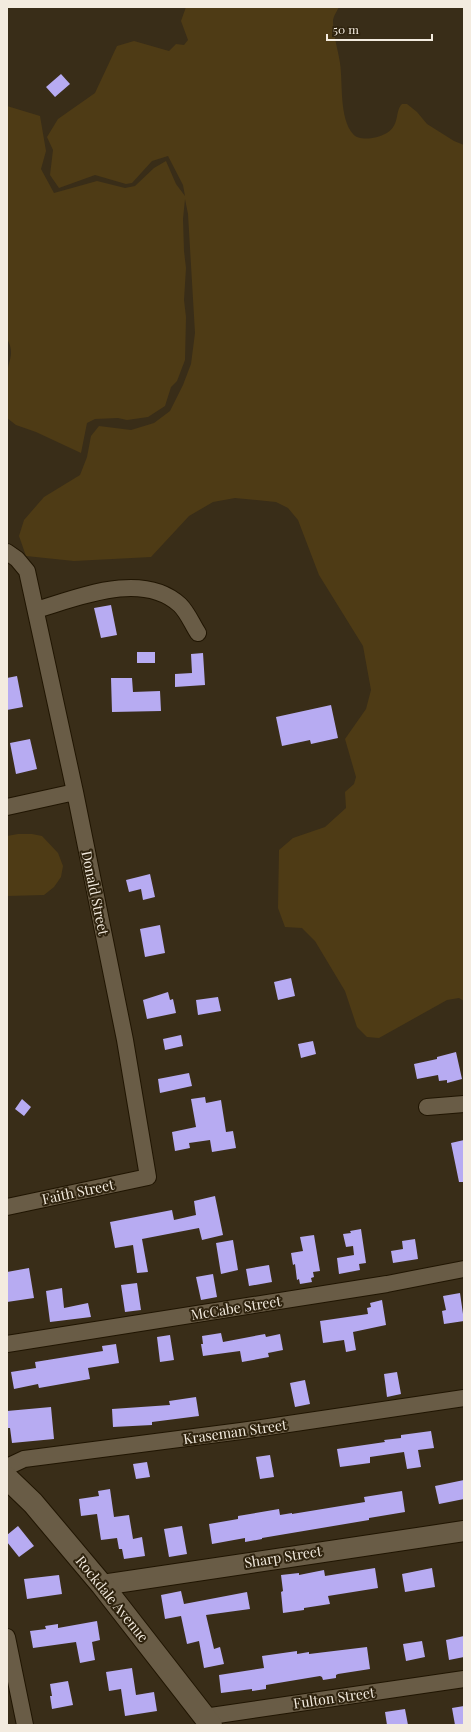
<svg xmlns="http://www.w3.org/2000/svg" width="471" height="1732" font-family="'Playfair Display',serif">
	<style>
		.green { fill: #4e3b15 }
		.building { fill: #b7abf2 }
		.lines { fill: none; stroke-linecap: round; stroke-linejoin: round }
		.minor-casing { stroke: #201502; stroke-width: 18 }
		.tertiary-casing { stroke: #201502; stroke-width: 22 }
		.secondary-casing { stroke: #201502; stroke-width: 24 }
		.minor { stroke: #695c46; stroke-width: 16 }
		.tertiary { stroke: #695c46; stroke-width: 20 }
		.secondary { stroke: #695c46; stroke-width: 22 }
		.labels { text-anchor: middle; stroke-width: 4; stroke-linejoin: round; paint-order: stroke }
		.street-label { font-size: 14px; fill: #f3ebdf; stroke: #2f230e }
	</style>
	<rect width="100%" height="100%" fill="#392d18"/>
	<!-- green -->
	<path class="green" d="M186,7h153c-2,4 -6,10 -6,14 0,13 5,29 7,42 3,20 -1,55 13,71 7,8 24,4 32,0 16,-8 9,-22 17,-30h5l10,8 10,12 27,17 10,4v856l-5,-3 -12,2 -68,38 -12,-1 -10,-10 -12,-36 -30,-50 -13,-13 -17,-1 -7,-19 1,-58 14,-12 32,-11 21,-19 -1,-16 9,-8 2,-7 -11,-38 21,-30 5,-19 -8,-44 -44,-71 -21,-55 -10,-12 -12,-6 -41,-4 -22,4 -24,14 -38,41 -77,4 -48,-5 -7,-20 5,-16 20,-23 36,-22 7,-18 4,-21 8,-10 32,4 23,-7 16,-12 13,-26 8,-21 4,-31 -7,-119 -3,-15 -2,20 1,32 2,17 -2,32 2,17 -1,43 -8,21 -6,6 -6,19 -17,11 -21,3 -9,-2 -23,1 -8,4 -6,30 -45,-21 -20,-7 -9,-7c0,-14 0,-28 0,-42 0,-14 9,-22 0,-37v-233l33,10 6,35 -5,18 13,24 43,-12 28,7 10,-2 19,-18 12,-7 10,23 9,12 -2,-11 -15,-29 -16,5 -20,22 -6,1 -31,-9 -36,13 -9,-13 3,-25 -6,-13 11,-18 37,-26 22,-47 17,-5 35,10 7,-7 8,1 4,-5 -7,-19z
		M18,834h14l10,2 16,17 5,13 -2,11 -7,10 -10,8 -37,1v-60z"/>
	<!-- building -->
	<path class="building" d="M61,74l9,10 -15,13 -9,-10z
		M111,605l6,30 -16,3 -7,-30z
		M137,652h18v11h-18z
		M203,653l2,32 -30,2v-13l17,-1 -1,-19z
		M17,676l6,31 -16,3v-32z
		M111,678h21l1,14 27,-1 1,20 -49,1z
		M331,705l7,33 -27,6 -1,-4 -28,6 -6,-29z
		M30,739l7,30 -21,5 -6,-31z
		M150,874l5,23 -12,3 -2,-11 -12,3 -3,-12z
		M160,925l5,28 -20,4 -5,-28z
		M291,978l4,18 -17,4 -4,-18z
		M168,992l2,8 3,-1 3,14 -29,6 -4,-19z
		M218,997l3,14 -23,4 -2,-15z
		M181,1035l2,11 -18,4 -2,-11z
		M313,1041l3,13 -15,4 -3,-14z
		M456,1052l6,27 -15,4v-3l-8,1 -1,-6 -21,4 -3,-15 23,-5v-2z
		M189,1073l3,13 -32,7 -2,-14z
		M205,1097l1,6 15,-3 5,32 7,-1 3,17 -24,4 -2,-12 -21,3 1,5 -15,3 -3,-19 24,-5 -5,-28z
		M22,1099l9,8 -7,9 -9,-7z
		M464,1140v42h-5l-8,-39z
		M215,1196l8,39 -21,5 -3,-12 -57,11 6,33 -11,1 -4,-28 -18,3 -5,-26 62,-12 2,10 22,-5 -2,-14z
		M361,1229l5,34 -7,1 1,6 -21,4 -2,-16 17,-3 -1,-9 -7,1 -3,-13 8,-1 -1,-2z
		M314,1235l6,36 -7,1 1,5 -3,1 1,4 -12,2 -1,-5 -2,1 -2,-16 -2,1 -2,-12 12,-2 -3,-14z
		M415,1239l3,20 -25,4 -2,-12 12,-2 -1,-8z
		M233,1240l5,30 -17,4 -5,-31z
		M269,1265l3,17 -23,4 -3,-17z
		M29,1268l5,30 -27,4v-30z
		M213,1274l4,23 -16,3 -5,-23z
		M137,1283l4,27 -16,2 -4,-27z
		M62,1288l2,20 24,-5 3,14 -41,5 -4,-31z
		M460,1293l4,28 -20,3 -2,-13 4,-1 -3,-14z
		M382,1300l4,25 -33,7 3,18 -10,2 -2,-12 -21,3 -3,-22 48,-7 -1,-6 4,-1 -1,-4z
		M221,1333l2,9 42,-8 1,3 14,-3 3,16 -15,3 1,4 -27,5 -2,-11 -37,5 -2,-12h2l-1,-8z
		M170,1335l4,25 -14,2 -3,-25z
		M116,1344l3,19 -31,5 2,11 -51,9 -1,-4 -24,5 -3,-17 25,-4 -1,-6 68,-11 -1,-5z
		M397,1372l4,22 -14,3 -3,-23z
		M305,1380l5,24 -15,3 -5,-24z
		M196,1397l3,19 -47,6v3l-39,2 -1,-18 58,-4 -1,-4z
		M51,1407l3,32 -42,4 -2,-15h-3v-17z
		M431,1431l3,17 -16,2 3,17 -14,2 -3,-17 -34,5v6l-30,4 -3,-18 48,-7 -1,-2 17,-2v-3z
		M270,1455l4,22 -14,2 -4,-22z
		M147,1462l3,15 -14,2 -3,-15z
		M464,1480v19l-25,5 -4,-18z
		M110,1489l4,28 15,-2 4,24 9,-2 3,19 -21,3 -2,-10h-3l-2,-11 -16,2 -4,-26 -16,2 -2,-17 20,-3 -1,-5z
		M402,1491l3,21 -36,6v2l-107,18v1l-17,3v-4l-33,6 -3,-20 29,-5v-3l41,-7 1,6 12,-2v1l73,-12 -1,-5z
		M18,1526l16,20 -15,11 -12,-15v-7z
		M182,1526l5,28 -18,3 -5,-28z
		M375,1568l3,20 -50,8 2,8 -26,4v2l-21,3 -2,-21 2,-1 -2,-16 18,-2v2l25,-5 1,6z
		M432,1568l3,19 -30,5 -3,-18z
		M59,1575l3,19 -35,5 -3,-20z
		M181,1591l3,13 63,-12 3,17 -44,6 8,34 6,-2 4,17 -20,4 -5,-27 -12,3 -6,-28 -16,3 -4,-24z
		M97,1621l3,19 -8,2 3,18 -15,3 -4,-21 -43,6 -3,-17 16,-2 -1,-3 13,-2v4z
		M464,1636v21l-15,3 -3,-20z
		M422,1641l3,16 -19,4 -3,-17z
		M367,1647l3,22 -32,5 -2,1v3l-13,2 -1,-3 -2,-1 -54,9v4l-14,2v-2l-31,4 -2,-18 45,-7 -2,-12 35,-5v3l12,-2v2z
		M132,1668l4,27 18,-3 3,19 -32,5 -4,-27 -12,2 -3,-19z
		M68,1681l5,24 -21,4 -2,-13h2l-2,-12z
		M464,1706v19h-9l-3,-17z
		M405,1709l3,16h-21l-2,-13z"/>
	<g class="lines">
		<!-- minor casing -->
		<g class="minor-casing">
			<path id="minor" d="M7,552l10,7 10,12 48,221 50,248 23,137 -141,30
				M36,610c41,-12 106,-40 144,-5 8,8 12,19 18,28
				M7,807l68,-15
				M427,1107l37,-3
				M7,1344l380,-60 77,-15
				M7,1467l17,-8 217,-28 223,-33
				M7,1637l18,88
				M204,1717l260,-38"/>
		</g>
		<!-- tertiary casing -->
		<g class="tertiary-casing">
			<path id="tertiary" d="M102,1585l362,-54"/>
		</g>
		<!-- secondary casing -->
		<g class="secondary-casing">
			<path id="secondary" d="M7,1478l26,25 69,82 109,140"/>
		</g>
		<!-- minor -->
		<use href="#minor" class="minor"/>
		<!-- tertiary -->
		<use href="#tertiary" class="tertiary"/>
		<!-- secondary -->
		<use href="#secondary" class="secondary"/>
	</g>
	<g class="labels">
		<!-- street labels -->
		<g class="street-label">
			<text transform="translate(95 893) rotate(78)" y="5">Donald Street</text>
			<text transform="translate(78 1192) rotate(-12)" y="5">Faith Street</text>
			<text transform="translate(236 1308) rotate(-9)" y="5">McCabe Street</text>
			<text transform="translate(235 1432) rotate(-8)" y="5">Kraseman Street</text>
			<text transform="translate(283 1557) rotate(-9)" y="5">Sharp Street</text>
			<text transform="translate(112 1599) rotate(51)" y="5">Rockdale Avenue</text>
			<text transform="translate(334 1698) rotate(-8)" y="5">Fulton Street</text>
		</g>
	</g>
	<!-- border -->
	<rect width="471" height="1732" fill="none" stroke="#f3ebdf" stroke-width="16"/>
	<!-- scale -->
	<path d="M327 34v6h105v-6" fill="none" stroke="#f3ebdf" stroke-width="2"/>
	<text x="333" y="34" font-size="12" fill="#f3ebdf" stroke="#2f230e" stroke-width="3" paint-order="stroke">50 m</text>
</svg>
